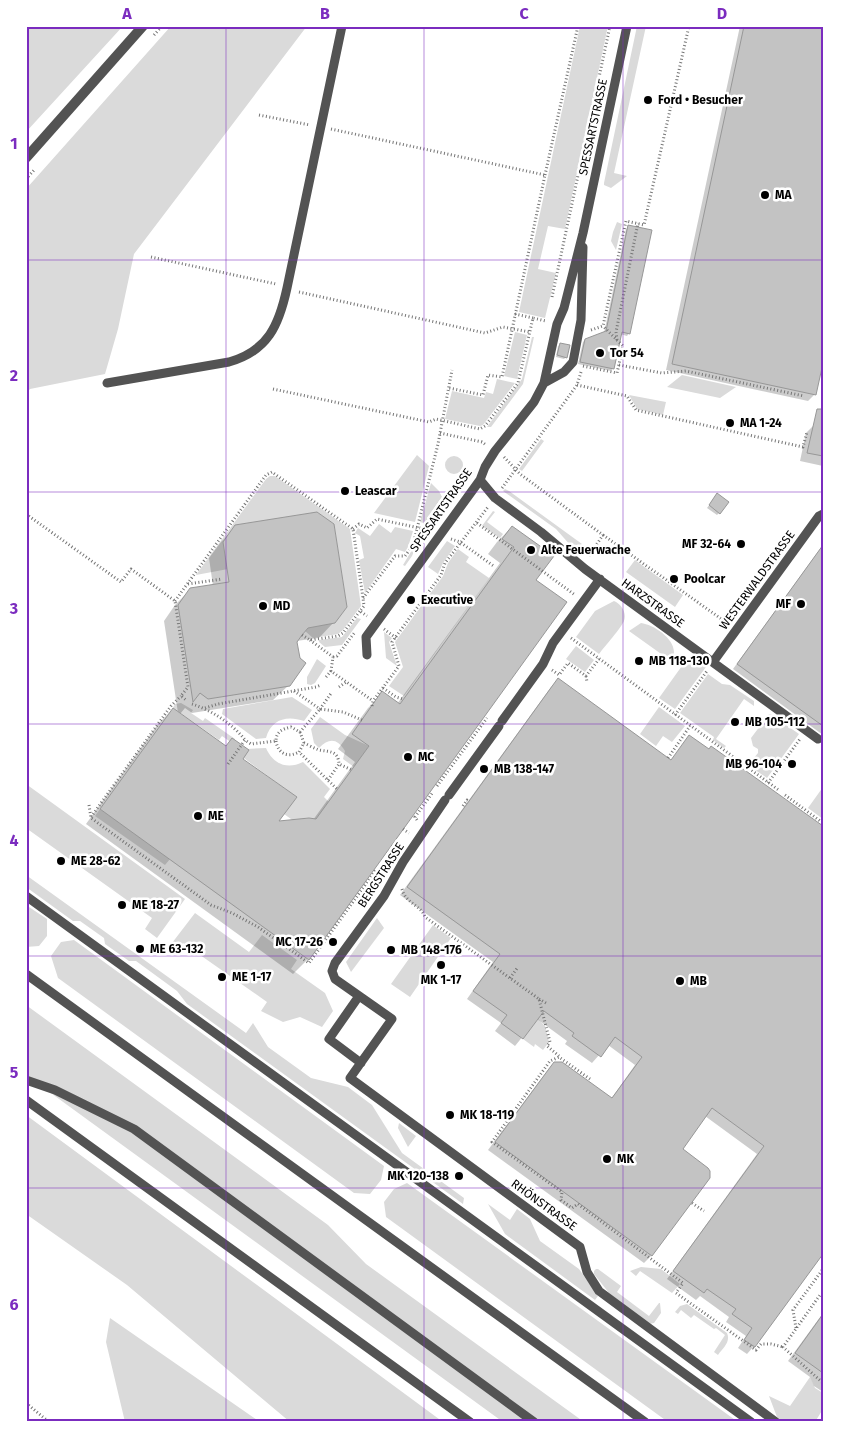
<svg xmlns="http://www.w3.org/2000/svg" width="849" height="1448" font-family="'Fira Sans',sans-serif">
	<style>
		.green { fill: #dadada }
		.shadow { fill: #0003 }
		.building { fill: #c3c3c3; stroke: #979797 }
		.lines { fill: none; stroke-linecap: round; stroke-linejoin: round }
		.path { stroke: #757575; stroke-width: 3; stroke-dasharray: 1 2.5; stroke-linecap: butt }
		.service { stroke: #535353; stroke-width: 9 }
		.tertiary { stroke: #535353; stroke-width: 10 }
		.grid { fill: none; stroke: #7b2cbf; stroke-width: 1; stroke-opacity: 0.55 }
		.poi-dot { fill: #000; stroke: #fff; stroke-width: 2 }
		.labels { text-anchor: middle; stroke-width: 5; stroke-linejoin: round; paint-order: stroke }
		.poi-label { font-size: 12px; font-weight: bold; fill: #000; stroke: #fff; text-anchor: start }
		.street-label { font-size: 12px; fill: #000; stroke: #fff }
		.neatline { fill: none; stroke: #7b2cbf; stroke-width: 2 }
		.grid-label { font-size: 16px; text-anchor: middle; font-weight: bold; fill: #7b2cbf }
	</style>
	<rect width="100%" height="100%" fill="#fff"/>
	<!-- green -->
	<path class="green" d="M26,26h97l-97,106z
		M171,26h136l-173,228 -16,75 -13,45 -75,15 -4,5v-205z
		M580,26h28l-43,203 -17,-3 -10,43 18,4 -11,45 -26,-6z
		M637,26h9l-32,147 13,3 -16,12 -7,-3v-2z
		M617,222l5,2 -6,26 -5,-9 2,-9z
		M515,332l12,3 -10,44 -13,-3z
		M532,337h2l-11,47 -32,43h-4l35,-48z
		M682,375l54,12 -16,11 -53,-11z
		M497,379l18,4 -32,42 -3,1 -35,-7 7,-28 32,7 2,-6 7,2z
		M629,395l37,7 -3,13 -26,-6z
		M541,439l3,2 -22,30 -3,-2z
		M417,455l12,11 -14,56 -41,-9z
		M445 465a9 9 0 1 1 18 0a9 9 0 1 1-18 0Z
		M270,476h5l75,53 11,77 -18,24 -5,4 -25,4 -8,-7 -1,-3 31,-5 12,-16 -13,-83 -17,-12 -89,57 -32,6 70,-96z
		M431,483l8,8 3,6 -15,21 2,2 -2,4 -7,-2z
		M505,489l4,2 73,53 -3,2h-8l-15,-17 -53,-38z
		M493,511l2,1 -8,10 16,12 -3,4 -18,-12z
		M379,524l12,9 4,-6 18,4 -5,16 -3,5 -9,-3 -31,44 -6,-33 5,-2 -4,-22 -5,-3 3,-5 12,8z
		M418,532h4l-10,24 -7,10 -2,-1 12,-20z
		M447,541l8,5 -12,17 -5,11 -10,-7z
		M458,549l11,8 -3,5 23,16 -85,118 -15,-10 14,-19 -8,-25 48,-66 5,-13z
		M635,560l48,35 -8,12 -49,-35z
		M614,601c7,3 13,11 10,20 -3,7 -19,25 -25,33l-23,-17 19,-26z
		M357,618l4,1 -19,26 -17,2 -6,-5v-2l23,-3z
		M641,623c15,2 42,21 30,38l-42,-30z
		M384,632l8,6 -3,4 8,24 -11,-8z
		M576,646l18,14 -9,12 -19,-13z
		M317,659l9,7 -11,17 -4,2 -4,-1v-7z
		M697,660l9,7 -31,42 -16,-11 25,-35 4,-2z
		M708,674l14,10 8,1 24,16v5l-10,-7 -28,40 10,7 -2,2 -11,-8 1,-3 -34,-24z
		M292,697l20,13 -8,11c-17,-6 -33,-2 -38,17l-10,1 -34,-25 1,-5z
		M181,703l12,7 -2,3 12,8 2,-3 30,21 -3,4 -10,-7 -3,4 -46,-32 2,-4z
		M659,707l26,19 -13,16 -9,-6 -7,10 -16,-12z
		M769,714l3,1 27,19 -32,44 -19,-13 10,-12v-4l-5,-3 -2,-8z
		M320,717l25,18 24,11 -15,21 -11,-8 2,-8c-8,-13 -16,-13 -26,-3l-5,-5 -3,-14z
		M266,748c7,16 21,22 37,14l27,27 -6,8 5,5 -13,18 -10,-2 -8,6 -14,-10 12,-17 -55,-41 5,-7z
		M26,784l159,115 -28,39 -12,-9 7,-11 -126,-90z
		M823,787v32l-15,-11z
		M100,809l70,50 -5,6 -70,-49z
		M26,875l220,158 7,-10 15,24 43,31 37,9 24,18 30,48 62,45 -1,6 -276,-200 -10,-13 -41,-30h-7l-24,-17 -1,-6 -24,-17h-7l-47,-34z
		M26,905l21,14v17l-8,10 -13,1z
		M195,913l54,39 13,-17 35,25 -6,9 34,24 8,18 -11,16 -22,-10 -17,5 -22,-11 6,-9 -84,-59 -7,9 -3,-2 -1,-7z
		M377,918l7,10 -33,44 -5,-10z
		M433,925l18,13 -41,59 -19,-13z
		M74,940l310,226 -3,14 -11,14 -16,-1 -296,-215 -7,-22 10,-14z
		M26,1005l302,220 38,39 218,158h-81l-477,-347z
		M538,1019l7,7 4,16 -6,8 -8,-6 -1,3 -11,-8z
		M26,1115l417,307h-153l-163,-137 -101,-71z
		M399,1123l17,13 -8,11 -10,-19z
		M407,1183l331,239h-70l-282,-205 -2,-15 10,-13z
		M488,1204l22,16 7,-11 13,10 10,22 39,28 19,27 -3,4 -90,-66z
		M641,1267l20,2 19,15 -8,9 -32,-22 -4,5 -6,-5z
		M596,1269h2l23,17 -4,6 32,24 10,-13h1l1,10 -7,10 -5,1 -40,-31 -15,-19v-3z
		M687,1304l40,29c4,9 -4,15 -9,22l-4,-3 11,-17 -9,-7 -2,1 -20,-14 -3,3 -10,-8 -3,4 -3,-2 5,-6z
		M110,1318l150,104h-135l-19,-80z
		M810,1377l5,11 8,5v16l-8,13h-32l-6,-5 -8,-21 21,10z"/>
	<!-- shadow -->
	<path class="shadow" d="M740,26h83l-8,368 -7,7 -142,-31z
		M629,227v106l-2,3 -7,-2 -7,34 -2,3 -33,-7 5,-22 2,-2 19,-7 22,-104z
		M561,344l5,13 -2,2 -8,-2 2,-11z
		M814,425l9,2v39l-23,-5 6,-28z
		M715,497l4,16 -2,2 -10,-7z
		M236,527l98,95 -15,16 -23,3 -7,44 -16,15 -81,13 -7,-5 -5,6 45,33 7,-7 44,83 37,-3 42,-58 -17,-13 30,-41 15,-15 14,11 103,-141 -12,-9 9,-12 15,-15 23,53 -227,379 -15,15 -207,-150 72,-100 15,-15 5,4 -14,-92 11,-16 16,-16 22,-3 -4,-28 12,-16z
		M823,545v190l-90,-66z
		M558,680l112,81 20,-24 133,91 -69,518 -7,8 -9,-6 8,-12 -20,-14 3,-5 -29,-21 -4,4 -29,-21 90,-125 -52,-38 -24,33 -29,106 -8,8 -156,-113 59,-79 7,-8 57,36 24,-34 -27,-20 -16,18 -27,-19 2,-3 -30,-22 -22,27 -20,-15 6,-8 -34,-24 26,-37 -93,-67 151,-208z
		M823,1313v79l-9,-6 -4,-9 -22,-16z"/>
	<!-- building -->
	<path class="building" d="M744,26h79v337l-7,32 -144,-31z
		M628,225l24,5 -22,104 -8,-2 -8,37 -34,-7 5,-23 21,-8z
		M560,343l10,2 -3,13 -10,-3z
		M817,409h6v47l-16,-3z
		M717,493l12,9 -9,12 -11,-9z
		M317,512l17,12 13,83 -12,16 -27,5 -6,7 -5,7 3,16 6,5 -16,23 -82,13 -8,-6 -7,9 -15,-97 12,-17 39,-6 -6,-40 12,-17z
		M512,526l42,30 -18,24 31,22 -258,358 -209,-151 73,-101 53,38 6,-8 10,7 7,5 -6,9 54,38 -18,24 30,-3 7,1 53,-73 -17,-12 30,-43 18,13 114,-157 -12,-8z
		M823,545v181l-86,-62z
		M558,678l113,82 18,-25 20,14 2,-3 112,80v428l-68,93 -11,-7 8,-12 -20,-14 4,-5 -29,-20 -3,4 -31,-22 91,-125 -52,-38 -29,41 25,19 2,3v7l-58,78 -76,-55 -81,-59 59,-80h8l50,36 30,-41 -27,-20 -14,20 -29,-21 2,-3 -30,-22 -21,28 -22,-16 6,-8 -34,-24 27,-37 -93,-67z
		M823,1314v59l-28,-20z"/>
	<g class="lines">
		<!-- path -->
		<path class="path" d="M154,35l8,-9
			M259,115l51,10
			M331,129l214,46 -43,202 -14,-2 -5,20 -34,-7
			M545,175l33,-149
			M26,179l9,-10
			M151,257l125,27
			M299,292l186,41 18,-6 27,5
			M552,297l58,-271
			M515,314l18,4
			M591,330l12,-4 23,-105 18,4 45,-199
			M617,340l-1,-8 22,-109
			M619,365l43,8 24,-2 118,25
			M583,366l34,7 6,-27 -20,-20
			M577,385l50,11 9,14 167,37 4,-15
			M273,389l156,33 7,-3 44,10 5,-3 33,-43 15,-65 13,3
			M440,433l42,9 4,3
			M504,457l16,17 83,61 -15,22
			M502,488l75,-103 4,-13
			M26,514l95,68 10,-13 44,32 13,86 -7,9 5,4
			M477,523l98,72
			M353,529l6,-5 8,4 10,-9 52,11
			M603,535l124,88
			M451,539l9,3 35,25
			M188,584l34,-5
			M363,598l32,-42h10l8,-11 25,-101 14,-74
			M175,601l91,-126 6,-3 81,57 10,69 1,8 -4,5 7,5
			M384,629l12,9
			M302,635l8,5 28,-4 5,-3 17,-22
			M571,638l209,153
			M310,640l23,17 -2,14 42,30
			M333,657l4,-1 18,-24
			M552,670l7,5 9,-12 18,13 13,-17
			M586,676l1,6
			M326,677l5,-6
			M339,687l7,-5
			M383,688l13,9 7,2
			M294,691l26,18 12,-17
			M192,704c19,6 41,20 53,36
			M372,706l1,-5 26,-35 -7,-24 49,-67 4,-12 43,-56
			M205,708l13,-4 98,-17 5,-2
			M675,715l32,-44
			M300,732l4,11 -5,9 39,38
			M276,741c2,13 12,17 23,11
			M304,743c4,2 10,5 15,7 10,2 19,0 20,14
			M668,758l22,-32
			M228,764l17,-24 6,4 25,-3c0,-9 6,-12 15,-14l9,5 20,-23 23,3 19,8
			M328,780l11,-16 13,6
			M768,783l32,-44
			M437,786l50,-68
			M785,795l38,28
			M89,805l2,13 120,87 21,8 26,14 51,36 67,-93 10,1
			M463,806l4,-6 2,1
			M91,817l80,-111 10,-10
			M417,820l-2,-3 18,-25
			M403,829l6,4
			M402,889c4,15 19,16 23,28l114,82 11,43 -3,4 12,10
			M510,978l8,-11
			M539,999l7,4
			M590,1079l-31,-22 -9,4 -58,81 70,50 -1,8 11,8 6,-4 105,79 -7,10 80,57 5,-6h10l12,3
			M692,1203l12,8
			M823,1294l-3,1 -37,52 40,36
			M796,1328l-3,-18 30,-41
			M26,1403l23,19"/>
		<!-- service -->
		<path class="service" d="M107,383l122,-21c39,-11 50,-37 58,-74l55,-262
			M544,383l20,-11 9,-10 8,-42 2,-73
			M480,480l15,18 46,34 44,37 233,170
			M367,655l-1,-18 114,-157 5,-13 10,-16 39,-49 10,-19 13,-59 7,-16 19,-75 44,-207
			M713,662l106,-146 4,-2
			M502,721l41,-57 10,-21 47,-64
			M449,795l50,-69
			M445,800l-42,62 -19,34 -49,67 -3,8 3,8 57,40 -42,59 230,169 7,25 12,19 177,131
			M26,896l725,526
			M26,974l619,448
			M359,996l-30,43 32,24
			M26,1080l29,10 79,39 400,293
			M26,1100l444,322"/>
		<!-- tertiary -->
		<path class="tertiary" d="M26,158l117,-132"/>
	</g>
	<!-- grid -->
	<path class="grid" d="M226,26v1396M424,26v1396M623,26v1396M26,260h797M26,492h797M26,724h797M26,956h797M26,1188h797"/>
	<!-- markers -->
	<g class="poi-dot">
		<circle cx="648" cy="100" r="5"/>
		<circle cx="765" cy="195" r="5"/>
		<circle cx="600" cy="353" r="5"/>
		<circle cx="730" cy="423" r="5"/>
		<circle cx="345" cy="491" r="5"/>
		<circle cx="741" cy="544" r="5"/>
		<circle cx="531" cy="550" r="5"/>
		<circle cx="674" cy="579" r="5"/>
		<circle cx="411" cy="600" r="5"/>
		<circle cx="801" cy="604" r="5"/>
		<circle cx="263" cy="606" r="5"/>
		<circle cx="639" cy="661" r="5"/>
		<circle cx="735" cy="722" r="5"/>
		<circle cx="408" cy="757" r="5"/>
		<circle cx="792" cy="764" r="5"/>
		<circle cx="484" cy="769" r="5"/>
		<circle cx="198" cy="816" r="5"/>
		<circle cx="61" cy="861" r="5"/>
		<circle cx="122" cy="905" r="5"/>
		<circle cx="333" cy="942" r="5"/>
		<circle cx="140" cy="949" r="5"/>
		<circle cx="391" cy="950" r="5"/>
		<circle cx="441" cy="965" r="5"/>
		<circle cx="222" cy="977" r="5"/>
		<circle cx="680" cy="981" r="5"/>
		<circle cx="450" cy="1115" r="5"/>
		<circle cx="607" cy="1159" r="5"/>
		<circle cx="459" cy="1176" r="5"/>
	</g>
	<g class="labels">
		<!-- poi labels -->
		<g class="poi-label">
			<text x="658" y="104">Ford • Besucher</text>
			<text x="775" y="199">MA</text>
			<text x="610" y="357">Tor 54</text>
			<text x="740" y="427">MA 1-24</text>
			<text x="355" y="495">Leascar</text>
			<text x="731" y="548" text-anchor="end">MF 32-64</text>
			<text x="541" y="554">Alte Feuerwache</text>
			<text x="684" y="583">Poolcar</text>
			<text x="421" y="604">Executive</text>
			<text x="791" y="608" text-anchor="end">MF</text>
			<text x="273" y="610">MD</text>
			<text x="649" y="665">MB 118-130</text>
			<text x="745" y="726">MB 105-112</text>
			<text x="418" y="761">MC</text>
			<text x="782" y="768" text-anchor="end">MB 96-104</text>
			<text x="494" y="773">MB 138-147</text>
			<text x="208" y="820">ME</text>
			<text x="71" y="865">ME 28-62</text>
			<text x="132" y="909">ME 18-27</text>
			<text x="323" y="946" text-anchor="end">MC 17-26</text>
			<text x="150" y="953">ME 63-132</text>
			<text x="401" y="954">MB 148-176</text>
			<text x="232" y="981">ME 1-17</text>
			<text x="441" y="984" text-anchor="middle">MK 1-17</text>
			<text x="690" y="985">MB</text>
			<text x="460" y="1119">MK 18-119</text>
			<text x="617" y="1163">MK</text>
			<text x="449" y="1180" text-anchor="end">MK 120-138</text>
		</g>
		<!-- street labels -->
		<g class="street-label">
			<text transform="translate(593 127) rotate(-78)" y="4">SPESSARTSTRASSE</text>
			<text transform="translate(441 510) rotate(-55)" y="4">SPESSARTSTRASSE</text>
			<text transform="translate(757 580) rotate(-54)" y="4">WESTERWALDSTRASSE</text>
			<text transform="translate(653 603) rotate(36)" y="4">HARZSTRASSE</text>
			<text transform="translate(381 875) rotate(-57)" y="4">BERGSTRASSE</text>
			<text transform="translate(544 1205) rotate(36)" y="4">RHÖNSTRASSE</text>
		</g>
	</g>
	<!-- border -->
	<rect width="849" height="1448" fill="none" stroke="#ffffff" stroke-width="55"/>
	<rect x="28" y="28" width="794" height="1392" class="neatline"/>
	<g class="grid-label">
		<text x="127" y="19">A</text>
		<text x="325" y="19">B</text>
		<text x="524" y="19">C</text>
		<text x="722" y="19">D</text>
		<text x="14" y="149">1</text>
		<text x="14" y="381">2</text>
		<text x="14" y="614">3</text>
		<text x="14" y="846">4</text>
		<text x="14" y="1078">5</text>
		<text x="14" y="1310">6</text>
	</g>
</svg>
